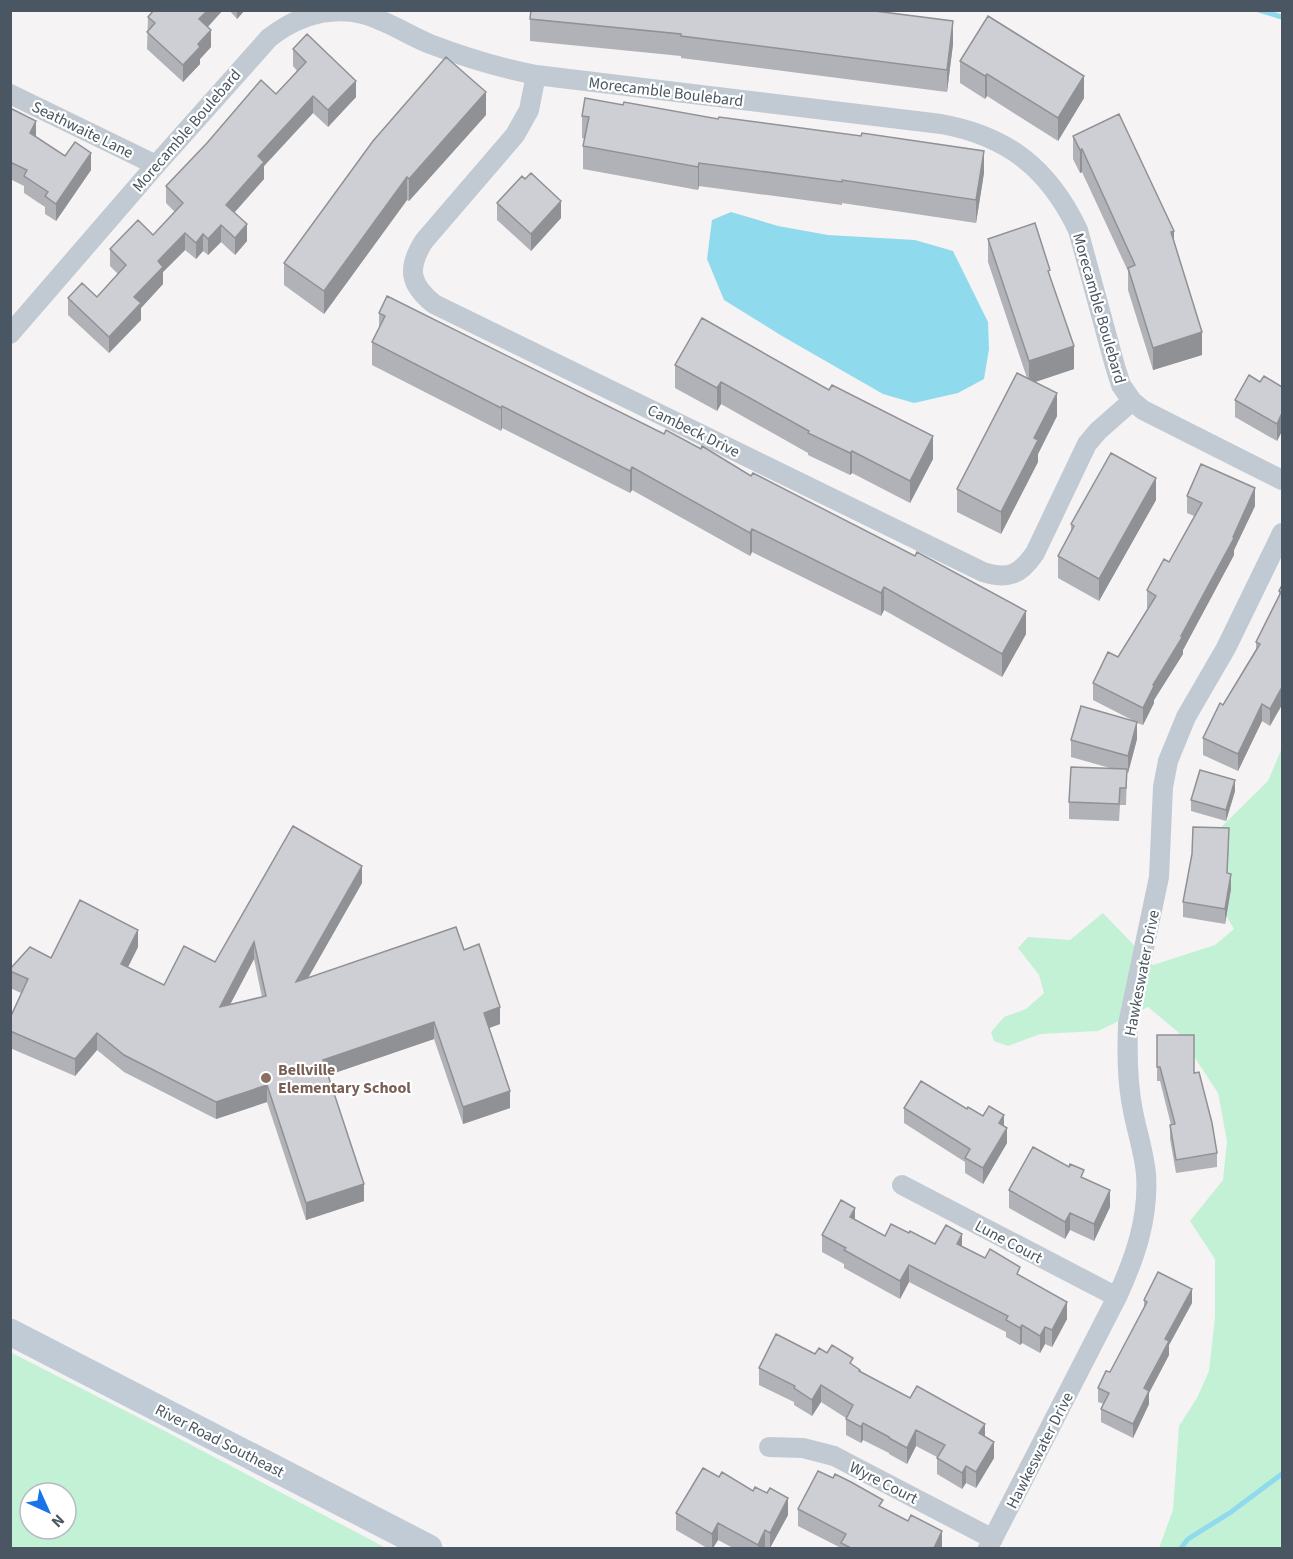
<svg xmlns="http://www.w3.org/2000/svg" width="1293" height="1559" font-family="'Source Sans 3',sans-serif">
	<style>
		.green { fill: #c3f1d5; fill-rule: evenodd }
		.water { fill: #90daee }
		.lines { fill: none; stroke-linecap: round; stroke-linejoin: round }
		.stream { stroke: #90daee; stroke-width: 5 }
		.minor { stroke: #c1cad2; stroke-width: 20 }
		.secondary { stroke: #c1cbd6; stroke-width: 27 }
		.wall { fill: #b0b2b7; fill-rule: evenodd }
		.shaded-wall { fill: #909195 }
		.building { fill: #cdcfd5; stroke: #909195; stroke-width: 1.5; fill-rule: evenodd }
		.education-dot { fill: #8d6e63; stroke: #fff; stroke-width: 2 }
		.labels { text-anchor: middle; stroke-width: 4.5; stroke-linejoin: round; paint-order: stroke }
		.street-label { font-size: 16px; fill: #4a5661; stroke: #fff }
		.education-label { font-size: 16px; font-weight: bold; fill: #785e54; stroke: #fff; text-anchor: start }
	</style>
	<rect width="100%" height="100%" fill="#f5f3f3"/>
	<!-- green -->
	<path class="green" d="M1282,748v800h-123l14,-38 6,-84 18,-28 12,-27 6,-54v-58l-25,-38 33,-41 4,-39 -9,-48 -40,-61 -30,-25 -50,24 -58,3 -32,12 -14,-5 -3,-9 13,-15 22,-8 18,-16 -5,-18 -21,-27 10,-11 42,3 33,-27 50,52 62,-20 19,-16 -27,-46 3,-45 58,-57z
		M10,1352l151,77 225,119h-375zM30,1493h36v36h-36z"/>
	<!-- water -->
	<path class="water" d="M731,212l47,14 50,9 87,5 38,11 35,71 1,27 -5,30 -26,14 -44,10 -31,-9 -101,-58 -58,-36 -17,-41 5,-39z"/>
	<g class="lines">
		<!-- stream -->
		<path class="stream" d="M1259,10l23,7
			M1181,1548l7,-9 43,-27 51,-38"/>
		<!-- minor -->
		<path class="minor" d="M536,75l-7,35 -14,25 -91,106c-17,27 -15,43 10,63l549,268c25,8 37,3 52,-19l52,-109 11,-13 34,-30
			M10,94l146,71
			M10,334l146,-169 113,-127c27,-21 59,-32 94,-24 23,6 45,21 67,30 34,13 70,24 106,31l405,49c67,12 108,45 137,106l37,136 6,19 11,16 11,9 139,70
			M902,1185l215,112
			M769,1447l34,1 31,8 159,83
			M988,1548l129,-251c18,-39 32,-79 29,-123 -2,-22 -9,-42 -13,-63 -6,-29 -6,-57 -5,-87l31,-147 4,-90 5,-26 18,-44 40,-69 56,-115"/>
		<!-- secondary -->
		<path class="secondary" d="M10,1332l419,216"/>
	</g>
	<!-- wall -->
	<path class="wall" d="M154,10h69l-15,17 3,20 -11,12v5l-17,18 -36,-33 1,-32z
		M229,10h16l-8,9z
		M530,19l423,25 -6,48 -266,-34v-2l-151,-15z
		M293,49l63,48 -28,30 -15,-14 -49,53v13l-30,34 13,28 -12,14 -14,-13 -13,13 -5,-4 -7,8 -11,-9 -22,22v12l-22,24v12l-32,33 -41,-38v-17l29,-1 21,-23 -8,-8v-17l43,-14 22,-23 -9,-9v-17l110,-92 21,-23 -4,-5z
		M960,61l124,37 -26,43 -71,-45 -2,3 -25,-16z
		M10,108l26,29 29,19 26,14 -35,51 -11,-7v-7l-21,-14v-7l-14,-7z
		M486,115l-77,86 -2,-1 -83,114 -40,-29v-22z
		M582,116l402,57 -8,50 -134,-20v2l-143,-19 -1,4 -115,-21v-23l2,-7 -3,-1z
		M1073,136l101,109 28,110 -49,15 -25,-80v-19l-46,-99 -2,1 -7,-14z
		M497,203l64,15 -30,33 -34,-31z
		M988,239l62,39 24,91 -39,13 22,34 -19,38v8l-37,72 -44,-22v-23l70,-111 -39,-116z
		M379,313l322,136 50,27 275,158 -24,43 -118,-67 -3,6 -129,-64 -2,4 -118,-66 -2,3 -128,-65 -1,3 -129,-66v-23l7,-13z
		M675,365l258,94 -23,44 -58,-30 -2,2 -42,-20v-2l-87,-49 -4,7 -42,-23z
		M1260,382l22,5v44l-5,10 -42,-24v-17z
		M1187,496l68,10 -21,44v5l-51,95v4l-29,46v3l-11,22 -6,-2v16l-9,34h-1l-1,32h-6l-1,16 -50,-2v-17l41,-34 -39,-11v-17l65,-18 -43,-22v-17l25,-26 30,-49h-1v-18l22,-28 25,-46 -7,-3z
		M1156,500l-57,101 -41,-23v-22l13,-25v-7z
		M1282,585l-12,141 -8,-5 -24,50 -35,-16v-17l53,-89v-7l23,-47v-4z
		M1235,791l-9,30 -35,-10v-11z
		M1229,843l-2,31 4,15 -6,35 -42,-7v-15z
		M362,883l-54,95 156,-28 36,74 -11,4 21,80 -47,16 -29,-85 -106,36 36,126 -58,19 -39,-118 -51,17 -92,-47 -27,-22 -22,26 -65,-28v-30l11,-25 -11,-5v-19l41,-11 87,-11 -10,20 36,18 51,-23zM254,959l8,38 -32,7z
		M1157,1035l37,38 23,80v14l-41,6 -6,-34v-14h1l-11,-44h-3z
		M904,1108l63,1 37,17 3,17 -24,41 -18,-11v-11l-61,-39z
		M1084,1178l26,29 -16,34 -24,-11 -5,9 -56,-31v-18z
		M855,1219l30,17 24,-3 26,11 27,2 58,30 47,43 -15,28 -7,-3 -5,9 -18,-10 -2,2 -14,-8v-5l-97,-50 -9,17 -56,-31v-4l-22,-12v-17z
		M1144,1300l48,3 -23,42v10l-20,38v11l-16,34 -32,-16v-13l3,-5 -6,-2v-14l12,-16 34,-63z
		M827,1353l26,12 7,7 125,64 9,22 -18,30 -10,-5 -4,6 -25,-15v-17l-21,-11 -9,18 -18,-10v-1l-26,-13 -2,3 -15,-8v-17l-25,-16 -9,14 -18,-11v-3l-35,-17v-17l56,-14z
		M719,1477l69,38 -18,33h-37l-15,-8 -5,8h-6l-31,-18v-17z
		M883,1508l59,40h-101l-43,-22v-17z"/>
	<!-- shaded-wall -->
	<path class="shaded-wall" d="M208,10h15l-24,26v-17z
		M237,10h8l-8,9z
		M953,21v23l-6,48v-22z
		M211,30v17l-11,12v5l-17,18v-17l15,-21z
		M987,74v22l-2,3v-23z
		M1084,76v22l-26,43v-23z
		M356,81v16l-28,30v-17z
		M486,92v23l-77,86v-22z
		M313,96v17l-49,53v13l-38,43v-17l32,-49z
		M36,121v17l-6,-5z
		M1082,149v23l-2,1v-23z
		M984,151v22l-8,50v-23z
		M91,153v17l-35,51v-17z
		M699,163v23l-1,4v-23z
		M407,177v23l-83,114v-23z
		M561,201v17l-30,33v-17z
		M247,224v17l-12,14v-17z
		M221,225v17l-13,13v-16z
		M1174,231v22l-3,-21z
		M185,233v17l-22,22v12l-22,24v12l-32,33v-16l49,-76z
		M203,234v17l-7,8v-16z
		M1202,332v23l-49,15v-22z
		M1074,346v23l-45,15v-23z
		M721,382v22l-4,7v-23z
		M1057,393v23l-19,38v8l-37,72v-22l33,-74z
		M502,406v22l-1,3v-23z
		M1282,413v18l-5,10v-17z
		M933,436v23l-23,44v-22z
		M852,451v22l-2,2v-22z
		M632,467v23l-2,3v-22z
		M1156,478v22l-57,101v-22z
		M1255,488v18l-21,44v5l-51,95v4l-29,46v3l-11,22v-17l10,-23 80,-148z
		M752,529v23l-2,4v-23z
		M884,587v23l-3,6v-23z
		M1026,611v23l-24,43v-23z
		M1282,687v18l-12,21v-17z
		M1262,704v17l-24,50v-17z
		M1137,722v17l-9,34v-17z
		M1235,780v11l-9,30v-11z
		M362,866v17l-66,116v-17z
		M1231,874v15l-6,35v-15z
		M138,930v17l-17,34v-17z
		M254,942v17l-34,65v-17z
		M500,1007v17l-16,6v-17z
		M434,1022v17l-111,38v-17z
		M97,1033v17l-22,26v-17z
		M267,1085v17l-51,17v-17z
		M510,1091v17l-47,16v-17z
		M1004,1115v15l-5,-7z
		M1007,1128v15l-24,41v-16z
		M364,1184v17l-58,19v-17z
		M1110,1190v17l-16,34v-17z
		M855,1208v17l-5,-8z
		M1070,1213v17l-5,9v-17z
		M962,1234v17l-5,-7z
		M909,1265v17l-9,17v-18z
		M1192,1289v14l-23,42v10l-20,38v11l-16,34v-14l11,-36 21,-49z
		M1067,1302v17l-15,28v-17z
		M1022,1325v18l-2,2v-17z
		M1045,1327v17l-5,9v-17z
		M821,1385v17l-9,14v-16z
		M863,1423v17l-2,3v-16z
		M985,1424v16l-6,-7z
		M916,1430v16l-9,18v-16z
		M994,1442v16l-18,30v-16z
		M966,1466v17l-4,6v-16z
		M788,1498v17l-18,33v-15z
		M718,1523v17l-5,8h-1v-14z
		M765,1530v18h-7v-3z
		M942,1531v17h-8z"/>
	<!-- building -->
	<path class="building" d="M154,10h54l-9,9 12,11 -13,14 2,3 -17,18 -36,-33 8,-9 -7,-6z
		M531,10h336l86,11 -6,49 -266,-34v-2l-151,-15z
		M988,16l96,60 -26,42 -71,-44 -2,2 -25,-15z
		M307,34l49,47 -28,29 -15,-14 -55,60 6,6 -38,43 21,19 -12,14 -14,-13 -13,14 -5,-5 -7,9 -11,-10 -27,28 5,6 -29,30 7,6 -32,34 -41,-39 14,-15 15,14 29,-32 -16,-16 28,-29 15,15 30,-32 -17,-17 41,-43 54,-63 15,14 30,-32 -13,-13z
		M446,57l40,35 -77,87 -2,-2 -83,114 -40,-28 89,-122z
		M585,98l38,7 1,-3 94,17 1,-2 142,19 1,-3 122,18 -8,49 -134,-20v2l-143,-19 -1,4 -115,-21 6,-29 -7,-1z
		M10,108l26,13 -6,12 35,23 10,-14 16,11 -35,51 -11,-8 3,-4 -24,-16 3,-6 -17,-8z
		M1119,114l55,117 -3,1 31,100 -49,16 -25,-80 7,-3 -53,-116 -2,1 -7,-14z
		M531,173l30,28 -30,33 -34,-31 25,-27 3,3z
		M1035,223l15,47 -2,1 26,75 -45,15 -41,-122z
		M387,296l277,138 2,-4 35,19 1,-3 49,30 2,-3 162,83 2,-4 109,59 -24,43 -118,-67 -3,6 -129,-64 -2,4 -118,-66 -2,4 -128,-65 -1,2 -129,-66 13,-26 -6,-3z
		M702,318l127,72 3,-5 101,51 -23,45 -58,-30 -2,2 -42,-20 1,-2 -88,-49 -4,6 -42,-23z
		M1017,373l40,20 -23,45 4,2 -37,72 -44,-23z
		M1249,375l11,7 4,-6 18,11v26l-5,11 -42,-24z
		M1111,453l45,25 -57,101 -41,-23 16,-30 -3,-2z
		M1201,464l54,24 -22,49 1,1 -53,98h2l-30,49 1,1 -11,22 -50,-25 15,-31 10,5 38,-61 -9,-6 17,-31 5,3 33,-59 -15,-7z
		M1282,585v102l-12,22 -8,-5 -24,50 -35,-16 17,-35 3,2 37,-61 -4,-2 25,-50 -2,-1z
		M1081,706l56,16 -9,34 -57,-16z
		M1071,767l56,2 -1,19h-6l-1,16 -50,-2z
		M1200,770l35,10 -9,30 -35,-10z
		M293,826l69,40 -66,116 160,-55 8,23 15,-6 21,63 -16,6 26,78 -47,16 -29,-85 -111,38 41,124 -58,19 -39,-118 -51,17 -92,-47 -27,-22 -22,26 -65,-28v-13l18,-39 -18,-8v-2l20,-22 21,11 29,-58 58,30 -17,34 43,21 20,-39 31,16zM254,942l12,54 -46,11z
		M1193,827l36,1 -2,45 4,1 -6,35 -42,-7 9,-48z
		M1157,1035h37v38l5,-1 13,51 5,30 -41,7 -6,-35 5,-1 -15,-57h-3z
		M921,1081l46,28 1,-2 15,9 6,-10 15,9 -5,8 8,5 -24,40 -18,-10 5,-9 -66,-41z
		M1033,1147l36,20 1,-3 14,6 -3,7 29,13 -16,34 -24,-11 -5,9 -56,-32z
		M841,1200l14,8 -5,9 35,19 6,-12 18,9 1,-2 25,13 11,-19 16,9 -5,10 28,14 5,-9 30,18 -3,7 50,28 -15,28 -7,-3 -5,9 -18,-11 -2,3 -14,-8 2,-4 -99,-51 -9,16 -56,-31 2,-2 -24,-13z
		M1158,1272l34,17 -27,50 4,2 -25,47 5,3 -16,33 -32,-15 8,-16 -11,-5 8,-17 4,1 37,-70 -3,-2z
		M776,1334l39,20 4,-6 8,5 5,-8 21,13 -3,5 10,7 -1,1 51,27 7,-12 68,38 -6,9 15,9 -18,30 -10,-6 -4,7 -25,-15 8,-13 -29,-15 -9,18 -18,-10v-1l-26,-14 -2,4 -15,-8 7,-14 -32,-20 -9,15 -18,-12 1,-2 -36,-18z
		M703,1468l16,9 3,-5 31,19 2,-4 12,6 3,-5 18,10 -18,35 -5,-3 -7,15 -40,-22 -6,11 -36,-21z
		M818,1471l15,7 2,-4 16,8 32,18 -4,6 29,15 3,-6 31,16 -8,17h-83l-10,-5 5,-9 -48,-25z"/>
	<!-- markers -->
	<circle class="education-dot" cx="266" cy="1078" r="6"/>
	<g class="labels">
		<!-- street labels -->
		<g class="street-label">
			<text transform="translate(666 91) rotate(7)" y="6">Morecamble Boulebard</text>
			<text transform="translate(83 129) rotate(26)" y="6">Seathwaite Lane</text>
			<text transform="translate(186 130) rotate(-49)" y="6">Morecamble Boulebard</text>
			<text transform="translate(1100 308) rotate(74)" y="6">Morecamble Boulebard</text>
			<text transform="translate(694 430) rotate(26)" y="6">Cambeck Drive</text>
			<text transform="translate(1141 973) rotate(-79)" y="6">Hawkeswater Drive</text>
			<text transform="translate(1009 1241) rotate(28)" y="6">Lune Court</text>
			<text transform="translate(220 1440) rotate(27)" y="6">River Road Southeast</text>
			<text transform="translate(1039 1450) rotate(-63)" y="6">Hawkeswater Drive</text>
			<text transform="translate(884 1482) rotate(27)" y="6">Wyre Court</text>
		</g>
		<!-- education labels -->
		<g class="education-label">
			<text x="278" y="1075">Bellville<tspan x="278" dy="18">Elementary School</tspan></text>
		</g>
	</g>
	<!-- border -->
	<rect width="1293" height="1559" fill="none" stroke="#4a5661" stroke-width="24"/>
	<!-- north arrow -->
	<g transform="translate(48 1511) rotate(135)"><circle r="28" fill="#ffffff" stroke="#b7bbc0" stroke-width="1.5"/>
	<path d="M0-4.5L10 22L0 15L-10 22Z" fill="#1a73e8"/>
	<text y="-9" font-size="16" font-weight="bold" text-anchor="middle" fill="#4a5661">N</text>
	</g>
</svg>
